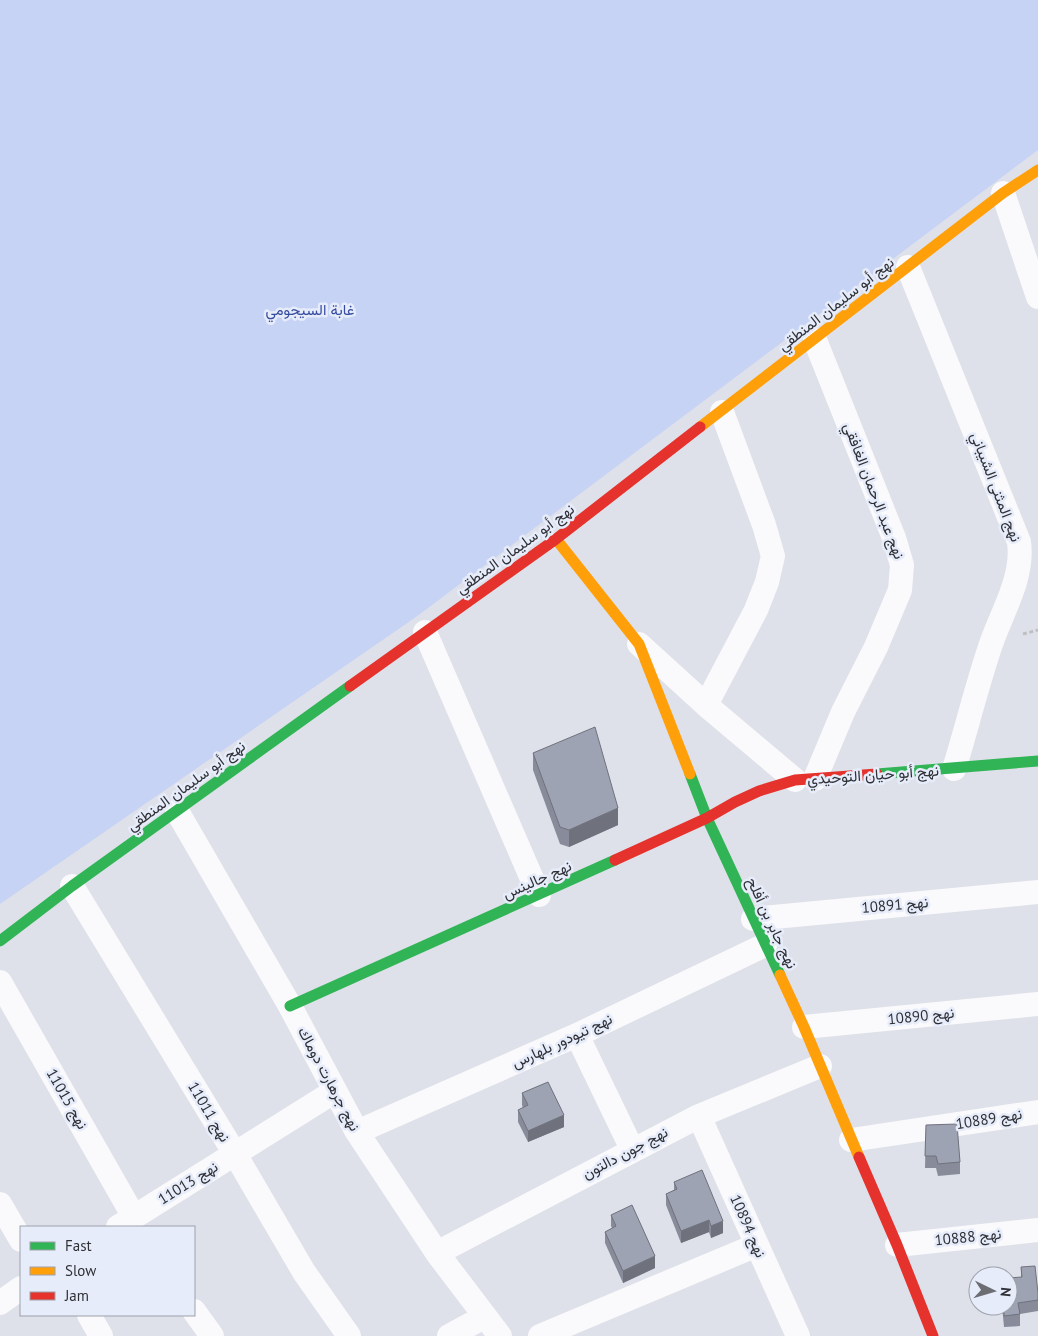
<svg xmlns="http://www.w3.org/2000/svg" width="1038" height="1336" font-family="'PT Sans',Vazirmatn,sans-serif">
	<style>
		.green { fill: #c6d3f5 }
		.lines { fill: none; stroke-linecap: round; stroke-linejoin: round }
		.path { stroke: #bfc0c3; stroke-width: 3; stroke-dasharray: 4 2.5; stroke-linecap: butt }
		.street { stroke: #fafafc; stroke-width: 24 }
		.fast { stroke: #30b455; stroke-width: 11 }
		.slow { stroke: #ff9f0a; stroke-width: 11 }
		.jam { stroke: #e5322d; stroke-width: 11 }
		.wall { fill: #888c9a }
		.shaded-wall { fill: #6f727d }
		.building { fill: #9ea3b3; stroke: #6f727d }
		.labels { text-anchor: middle; stroke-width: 5; stroke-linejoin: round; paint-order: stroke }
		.street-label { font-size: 15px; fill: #2e3035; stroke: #e7ecfa }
		.park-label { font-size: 15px; fill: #364c9f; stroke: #e7ecfa }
	</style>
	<rect width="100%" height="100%" fill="#dee1e9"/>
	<!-- green -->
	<path class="green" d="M0,0h1038v150l-622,467 -416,287z"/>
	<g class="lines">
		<!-- path -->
		<path class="path" d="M1023,634l15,-4"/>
		<!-- street -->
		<path class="street" d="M1003,193l35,104
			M908,267l111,275c5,35 -17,70 -28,102 -14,41 -24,83 -37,125
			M815,340l79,198 8,27 -2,25 -24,57 -33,65 -28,67
			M425,632l114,263
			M639,644l67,61 89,75
			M706,705l50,-95 11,-28 6,-26 -9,-31 -42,-113
			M177,811l113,195 67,126 80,121 63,83
			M72,886l163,268 69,118 45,64
			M753,919l285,-27
			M0,982l134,235
			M804,1027l234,-23
			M577,1035l55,114
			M699,1116l99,220
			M357,1132l220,-97 188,-90
			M851,1140l187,-28
			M0,1204l21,36
			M118,1227l217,-136
			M897,1245l141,-15
			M437,1253l262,-137 121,-50
			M0,1303l21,-15
			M194,1311l18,25
			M89,1315l12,21
			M449,1336l35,-19
			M540,1336l217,-91"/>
		<!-- fast -->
		<path class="fast" d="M690,774l17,44 73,157
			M877,774l161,-13
			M0,941l72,-55 278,-200
			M290,1006l325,-146"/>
		<!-- slow -->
		<path class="slow" d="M700,427l303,-234 35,-23
			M556,539l83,105 51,130
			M780,975l24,52 55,130"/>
		<!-- jam -->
		<path class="jam" d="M350,686l206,-147 144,-112
			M615,860l92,-42 28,-16 24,-11 36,-11 82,-6
			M859,1157l38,88 36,91"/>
	</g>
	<!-- wall -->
	<path class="wall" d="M533,753l85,72 -49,22 -9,-3 -27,-74z
		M522,1093l42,34 -36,15 -10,-20v-12l5,-2 -1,-3z
		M926,1125l34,37v12l-22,2 -2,-8h-11z
		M674,1182l49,51 -12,5 -2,-6 -28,11 -15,-38v-11l8,-4z
		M611,1215l44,53 -32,15 -18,-40v-11l7,-4 -1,-2z
		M1021,1267l17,26v18l-18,3v12l-16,1 -2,-21h6l13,-29z"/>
	<!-- shaded-wall -->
	<path class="shaded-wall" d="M618,808v17l-49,22v-17z
		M564,1115v12l-36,15v-11z
		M709,1220v12l-28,11v-12z
		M723,1221v12l-12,5v-12z
		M655,1256v12l-32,15v-12z"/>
	<!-- building -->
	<path class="building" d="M595,727l23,81 -49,22 -9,-3 -27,-74z
		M548,1082l16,33 -36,16 -10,-21 10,-5 -6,-12z
		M957,1124l3,38 -22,2 -2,-8h-11l1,-31z
		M702,1170l21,51 -12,5 -2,-6 -28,11 -15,-37 11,-5 -3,-7z
		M632,1205l23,51 -32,15 -18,-39 11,-6 -5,-11z
		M1035,1266l3,27v7l-20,3 2,11 -16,2v-10h4v-28l14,-1 -1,-10z"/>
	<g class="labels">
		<!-- street labels -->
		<g class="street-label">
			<text transform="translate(836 304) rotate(-38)" y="5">نهج أبو سليمان المنطقي</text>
			<text transform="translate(996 487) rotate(69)" y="5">نهج المثنى الشيباني</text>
			<text transform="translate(874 491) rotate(69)" y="5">نهج عبد الرحمان الغافقي</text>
			<text transform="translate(515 549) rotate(-36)" y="5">نهج أبو سليمان المنطقي</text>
			<text transform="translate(873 775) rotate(-4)" y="5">نهج أبو حيان التوحيدي</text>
			<text transform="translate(186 786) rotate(-36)" y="5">نهج أبو سليمان المنطقي</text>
			<text transform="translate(537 880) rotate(-24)" y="5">نهج جالينس</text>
			<text transform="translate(895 905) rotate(-5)" y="5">نهج 10891</text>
			<text transform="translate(772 923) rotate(65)" y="5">نهج جابر بن أفلح</text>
			<text transform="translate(921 1016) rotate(-6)" y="5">نهج 10890</text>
			<text transform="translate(562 1041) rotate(-25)" y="5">نهج تيودور بلهارس</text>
			<text transform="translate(329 1079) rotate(62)" y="5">نهج جرهارت دوماك</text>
			<text transform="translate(67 1099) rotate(60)" y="5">نهج 11015</text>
			<text transform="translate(209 1112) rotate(59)" y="5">نهج 11011</text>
			<text transform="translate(989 1119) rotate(-9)" y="5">نهج 10889</text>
			<text transform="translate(625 1153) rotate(-28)" y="5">نهج جون دالتون</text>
			<text transform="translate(188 1183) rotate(-32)" y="5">نهج 11013</text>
			<text transform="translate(748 1226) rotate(66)" y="5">نهج 10894</text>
			<text transform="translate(968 1237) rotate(-6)" y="5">نهج 10888</text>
		</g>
		<!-- park labels -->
		<g class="park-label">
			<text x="310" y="315">غابة السيجومي</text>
		</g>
	</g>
	<!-- legend -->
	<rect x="20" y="1226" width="175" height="90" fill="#e7ecfa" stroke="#9da1ab"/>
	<rect x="30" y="1242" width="25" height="8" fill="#30b455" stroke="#9da1ab"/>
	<text x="65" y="1251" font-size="15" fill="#2e3035">Fast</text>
	<rect x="30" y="1267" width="25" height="8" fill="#ff9f0a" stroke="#9da1ab"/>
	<text x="65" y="1276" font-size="15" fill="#2e3035">Slow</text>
	<rect x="30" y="1292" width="25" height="8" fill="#e5322d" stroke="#9da1ab"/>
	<text x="65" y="1301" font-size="15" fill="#2e3035">Jam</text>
	<!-- north arrow -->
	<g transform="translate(993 1291) rotate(95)"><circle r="24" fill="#e7ecfa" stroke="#9da1ab"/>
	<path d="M0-4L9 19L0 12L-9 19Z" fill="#6c6e74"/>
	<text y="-8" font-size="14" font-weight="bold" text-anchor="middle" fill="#2e3035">N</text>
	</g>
</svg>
